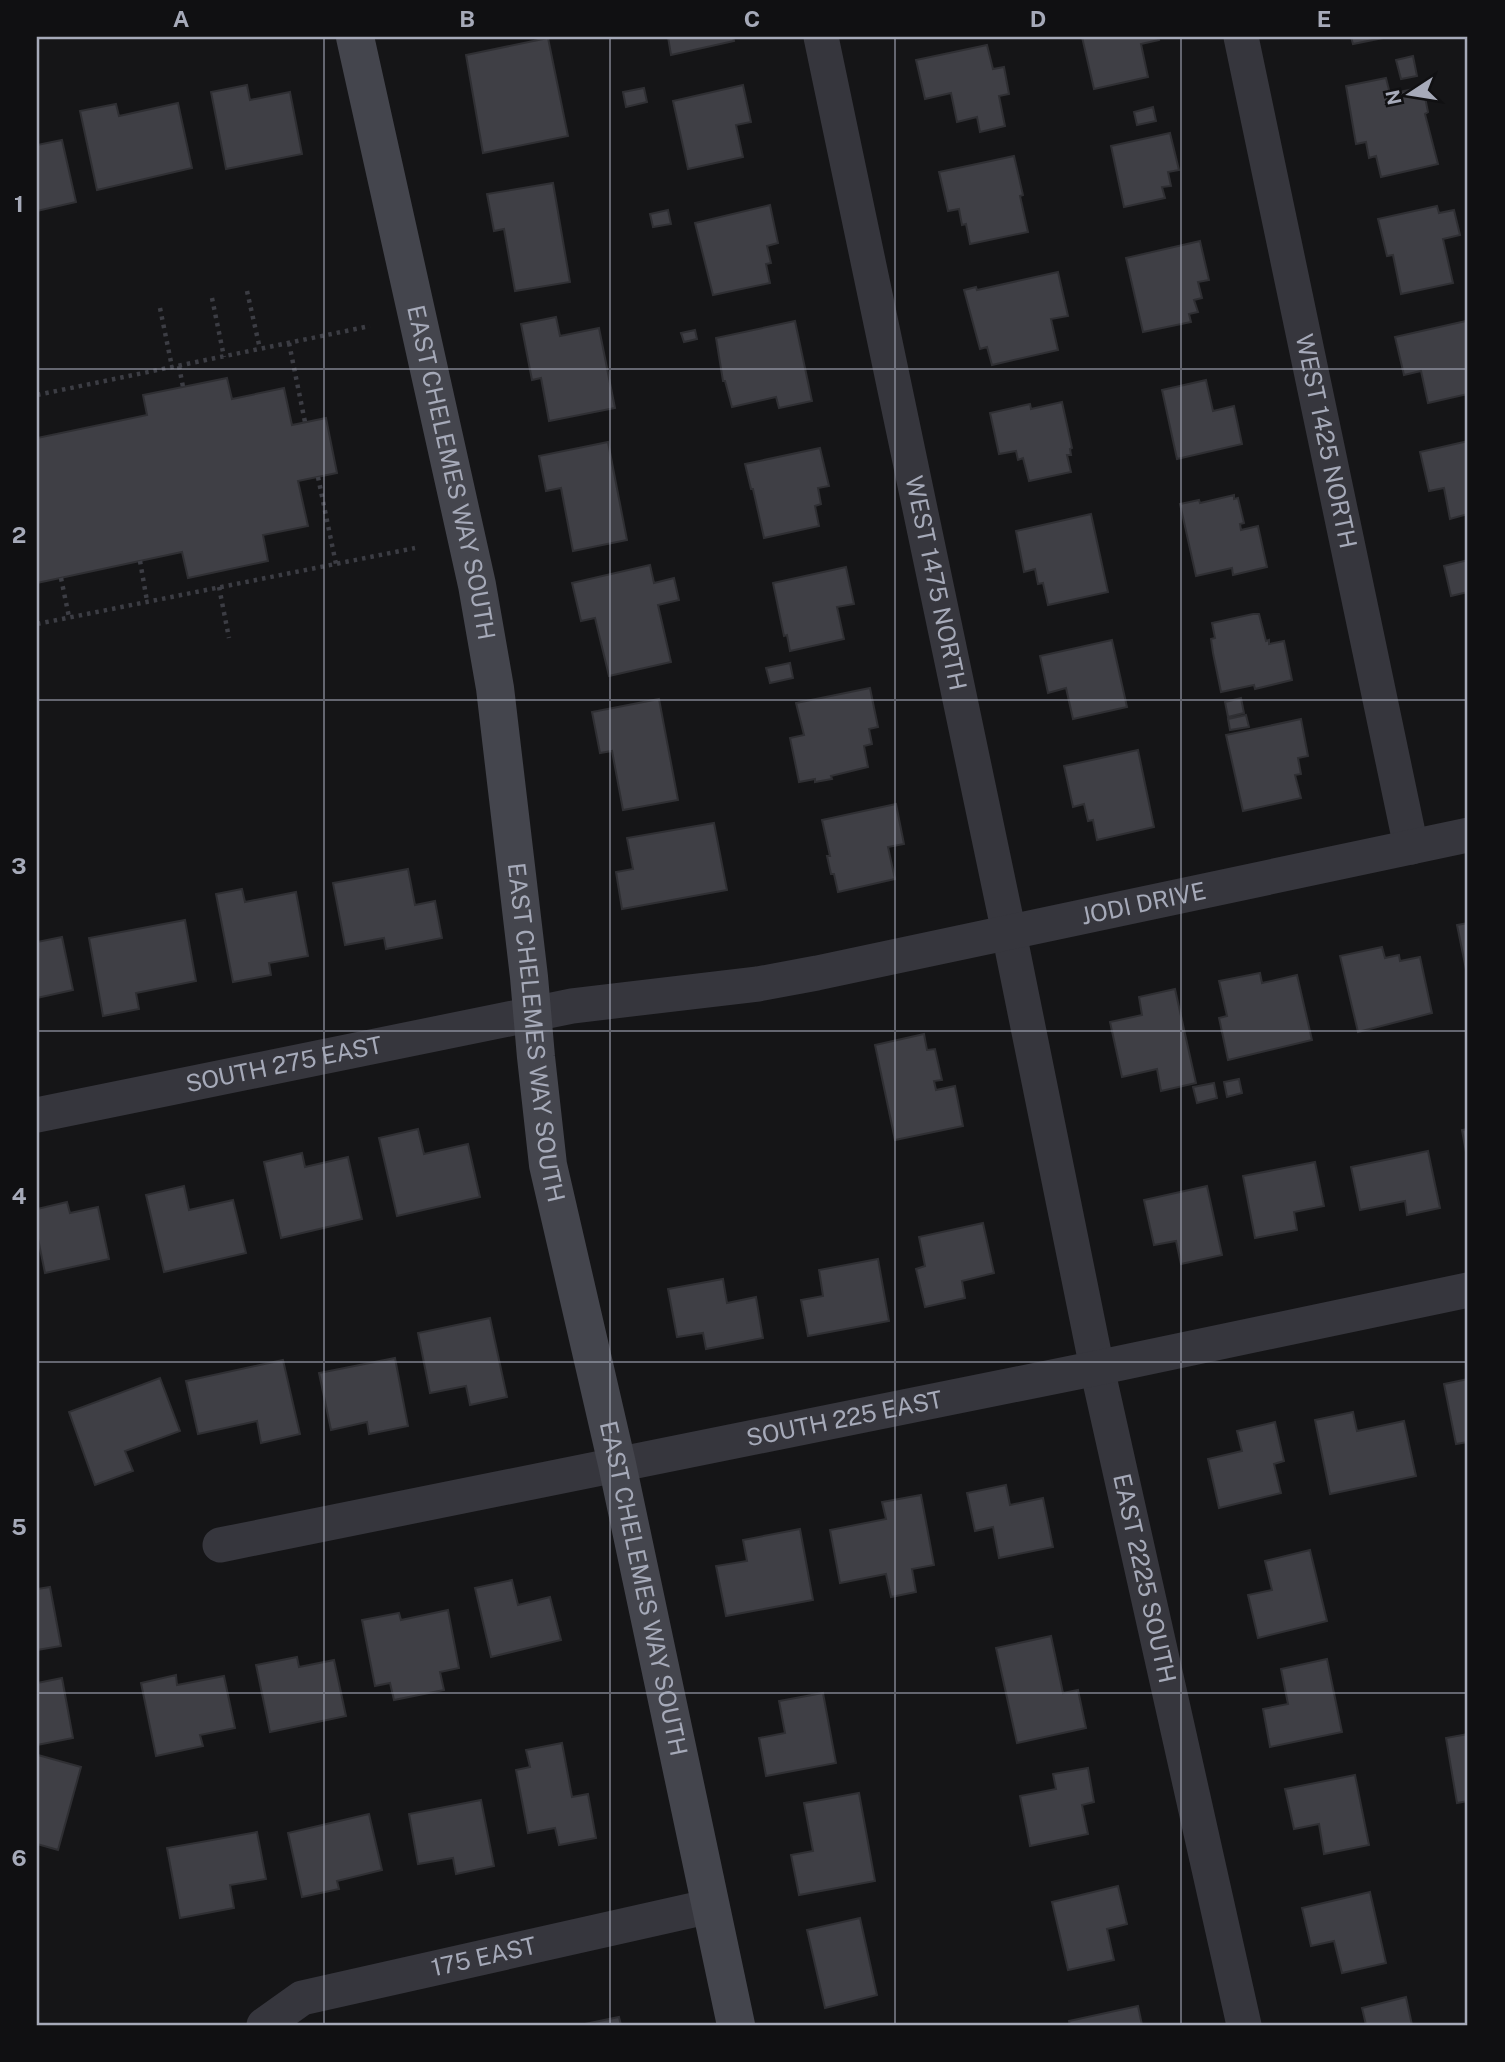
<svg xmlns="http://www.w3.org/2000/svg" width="1505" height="2062" font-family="'Public Sans',sans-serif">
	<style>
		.building { fill: #3f3f45; stroke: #2f2f33; stroke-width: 2 }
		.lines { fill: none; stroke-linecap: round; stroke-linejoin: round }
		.path { stroke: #3c3d44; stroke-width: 4.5; stroke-dasharray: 3.5 5; stroke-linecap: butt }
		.street { stroke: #36363d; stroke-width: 35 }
		.secondary { stroke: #44454d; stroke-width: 38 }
		.grid { fill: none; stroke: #a6aab9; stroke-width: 2; stroke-opacity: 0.55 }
		.labels { text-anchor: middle; stroke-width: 7; stroke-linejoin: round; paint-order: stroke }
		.street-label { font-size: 24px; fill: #a6aab9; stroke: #101012 }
		.neatline { fill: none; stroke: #a6aab9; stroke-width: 2.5 }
		.grid-label { font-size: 23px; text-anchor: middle; font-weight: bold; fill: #a6aab9 }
	</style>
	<rect width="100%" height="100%" fill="#151517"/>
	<!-- building -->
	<path class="building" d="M668,37h65l1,4 -63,14z
		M1082,37h76l1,3 -18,4 7,33 -54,12z
		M1351,37h37l-35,7z
		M548,38l20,98 -85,17 -17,-98z
		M987,45l6,24 11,-2 5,27 -10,2 6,30 -25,6 -3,-15 -20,5 -6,-29 -26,6 -9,-39z
		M1413,56l4,20 -16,3 -5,-19z
		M1386,78l4,16 33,-7 5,25 -3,2 13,50 -57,13 -5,-21 -7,2 -3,-16 -10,2 -10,-58z
		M247,85l3,15 40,-8 12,62 -76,15 -15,-77z
		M743,85l8,37 -15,3 7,32 -55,12 -15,-68z
		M644,88l3,14 -21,5 -3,-15z
		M178,103l14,65 -95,22 -17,-79 36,-7 3,12z
		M1153,107l3,14 -19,4 -3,-13z
		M1170,133l9,37 -11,2 3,14 -9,1 3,11 -41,9 -13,-61z
		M62,140l14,62 -39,9v-66z
		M1014,156l9,39 -3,1 8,36 -58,12 -4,-20 -4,1 -3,-16 -11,2 -9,-39z
		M553,183l17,99 -55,9 -11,-62 -10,2 -7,-37z
		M770,205l8,38 -11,3 4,17 -5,1 4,19 -57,12 -18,-72z
		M1437,206l2,7 15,-3 6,25 -17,4 10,44 -52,11 -8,-39 -6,1 -9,-37z
		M668,210l3,14 -18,3 -3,-13z
		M1200,241l9,39 -11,2 4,16 -8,2 4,12 -9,2 2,8 -48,10 -17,-74z
		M1058,272l10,44 -17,3 7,31 -66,15 -5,-18 -7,2 -16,-59 12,-3 1,3z
		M556,317l4,19 39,-8 16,80 -66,13 -8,-43 -9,2 -11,-56z
		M795,321l17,80 -33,7 -3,-11 -44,10 -7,-26h-2l-7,-43z
		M1466,321l2,8v65l-40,9 -7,-32 -17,4 -9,-38z
		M695,330l2,9 -13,3 -3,-9z
		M227,378l5,21 52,-11 8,37 34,-7 11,55 -39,8 10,45 -45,9 5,26 -80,17 -6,-26 -145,31v-145l110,-23 -4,-20z
		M1206,380l7,31 21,-5 8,38 -65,15 -15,-69z
		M1062,402l10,46 -2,1 1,6h-4l4,17 -42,9 -6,-23 -5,2 -2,-9 -17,3 -9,-41 40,-9 1,5z
		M1468,441v73l-18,5 -6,-31 -15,3 -9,-39z
		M608,442l19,98 -54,11 -12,-63 -15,3 -7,-35z
		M820,448l9,38 -11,2 3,16 -6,2 4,20 -55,12 -11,-49h-2l-6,-25z
		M1234,495v4l4,-1 6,25 -4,1 1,6 17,-4 9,41 -34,8 -1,-7 -36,8 -16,-72 19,-4 1,3z
		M1091,514l17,78 -60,13 -5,-22 -5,1 -3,-15 -11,3 -8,-41z
		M1468,560v32l-17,4 -7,-30z
		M650,565l4,18 20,-5 5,22 -21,5 13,57 -62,14 -14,-58 -14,3 -9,-38z
		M846,567l8,37 -17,3 7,32 -54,12 -3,-16 -3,1 -11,-53z
		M1253,614h6l7,27 3,-1v4l15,-3 8,39 -37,9 -1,-4 -33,7 -8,-39 -2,-14 4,-1 -3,-15z
		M1112,640l15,67 -54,12 -7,-31 -18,5 -8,-37z
		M790,663l3,15 -23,5 -4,-15z
		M870,688l8,39 -9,2 3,15 -8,2 4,21 -37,9 1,3 -17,3v-3l-16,3 -9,-44 14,-3 -8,-32z
		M1241,698l3,15 -16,4 -3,-15z
		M659,699l19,101 -55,10 -11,-59 -12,2 -8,-41z
		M1246,715l3,12 -19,3 -2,-11z
		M1301,719l7,37 -10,2 3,16 -6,1 6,23 -58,13 -17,-76z
		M1138,750l16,77 -57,13 -4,-20 -5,1 -4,-17 -11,3 -9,-41z
		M896,804l8,40 -16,3 7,32 -57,13 -4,-18h-3l-4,-18h3l-8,-36z
		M714,823l13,67 -105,19 -6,-37 17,-3 -6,-31z
		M408,869l7,36 20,-4 7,37 -56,11 -2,-11 -39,7 -12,-62z
		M242,889l3,13 51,-10 12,64 -39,7 2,12 -38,7 -17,-88z
		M185,920l11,61 -60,12 3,16 -36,7 -14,-78z
		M1468,923v56l-11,-54z
		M62,937l11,53 -36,8v-56z
		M1382,947l3,11 14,-3 1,6 20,-4 12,56 -74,19 -18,-76z
		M1260,973l2,10 35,-8 15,65 -84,20 -9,-42 8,-2 -8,-35z
		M1175,989l21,94 -35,8 -4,-22 -35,8 -12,-55 32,-7 -3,-18z
		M924,1034l3,16 8,-1 7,31 -8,1 2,9 19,-4 8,40 -68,14 -20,-95z
		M1239,1079l3,14 -15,4 -3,-15z
		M1214,1083l3,15 -20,5 -4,-16z
		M418,1129l6,25 44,-10 12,53 -83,19 -18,-78z
		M1468,1129v34l-6,-33z
		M1428,1151l12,57 -33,7 -2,-14 -45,9 -9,-43z
		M302,1153l3,14 43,-10 14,62 -81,19 -17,-76z
		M1315,1162l9,44 -30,6 3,18 -42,8 -12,-62z
		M184,1186l5,24 44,-10 13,53 -82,19 -18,-77z
		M1207,1186l15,69 -41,9 -5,-23 -22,4 -10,-45z
		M67,1202l3,11 28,-6 11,52 -64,14 -8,-39v-25z
		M983,1223l11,50 -32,8 3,17 -40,9 -9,-38 9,-3 -6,-29z
		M878,1259l11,62 -81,15 -7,-36 22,-4 -4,-26z
		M723,1279l4,24 29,-6 7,41 -57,11 -3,-16 -26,4 -9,-48z
		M490,1318l17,79 -37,8 -4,-19 -36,7 -12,-60z
		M395,1358l13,68 -39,8 -2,-12 -36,8 -12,-57z
		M283,1360l17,74 -39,9 -4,-22 -59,13 -12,-53z
		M160,1378l20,53 -55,20 8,20 -38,14 -26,-73z
		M1468,1379v63l-12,2 -12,-60z
		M1353,1412l4,19 47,-10 12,55 -86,18 -15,-74z
		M1275,1422l9,39 -10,3 7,29 -62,15 -11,-49 34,-8 -5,-20z
		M1006,1485l4,20 33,-7 10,49 -54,11 -6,-31 -18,4 -8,-38z
		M921,1495l13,70 -22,4 4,23 -25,5 -5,-23 -46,9 -10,-53 56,-11 -4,-17z
		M800,1529l13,71 -87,16 -10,-50 31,-5 -4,-21z
		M1310,1550l17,71 -69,17 -10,-43 24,-5 -7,-29z
		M512,1580l6,25 32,-8 11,43 -70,17 -16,-69z
		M50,1587l11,59 -24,4v-61z
		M448,1610l11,58 -19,4 4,18 -50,10 -4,-17 -15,3 -13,-66 37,-7 2,7z
		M1051,1636l12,57 15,-3 8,38 -69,15 -21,-95z
		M297,1657l2,10 35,-7 12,56 -76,16 -14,-67z
		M1327,1659l15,73 -72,15 -7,-38 25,-5 -7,-35z
		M176,1675l1,10 47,-9 11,52 -35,7 3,11 -47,10 -15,-73z
		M62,1678l11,60 -36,7v-62z
		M823,1693l13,70 -70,13 -7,-38 26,-5 -6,-32z
		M1468,1734v67l-11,2 -11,-65z
		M562,1743l10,54 16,-3 8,44 -37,7 -4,-17 -27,5 -12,-63 14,-3 -4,-17z
		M38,1755l43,12 -23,83 -21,-6z
		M1088,1768l6,34 -12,3 6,29 -58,12 -10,-50 36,-7 -3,-15z
		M1355,1775l14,70 -45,9 -5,-30 -25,5 -9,-40z
		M859,1793l16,88 -76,14 -8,-40 22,-4 -9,-48z
		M481,1800l13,66 -38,8 -3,-16 -35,6 -9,-50z
		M369,1814l13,56 -45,11 2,8 -37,8 -14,-64z
		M257,1832l9,47 -36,6 4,23 -54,10 -13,-70z
		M1118,1886l9,38 -20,5 7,31 -46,10 -16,-68z
		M1370,1892l16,71 -44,10 -8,-32 -23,5 -9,-38z
		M860,1918l17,77 -52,13 -18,-78z
		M1406,1997l6,28h-46l-4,-17z
		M1138,2006l4,19h-72l-1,-4z
		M619,2017l2,8h-41z"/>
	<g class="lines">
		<!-- path -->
		<path class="path" d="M247,291l13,58
			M212,298l12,59
			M160,308l12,59
			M289,343l16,79
			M179,366l4,21
			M37,395l333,-69
			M318,477l18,87
			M140,561l7,40
			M61,578l8,39
			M219,587l10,51
			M37,624l378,-76"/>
		<!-- street -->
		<g class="street">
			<path id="s1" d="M821,37l188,896 88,435 147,657"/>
			<path id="s2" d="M1241,37l170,810"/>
			<path id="s3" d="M37,1115l535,-109 186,-22 59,-11 651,-138"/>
			<path id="s4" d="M220,1545l877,-177 371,-78"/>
			<path id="s5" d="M264,2025l38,-27 409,-92"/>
		</g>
		<!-- secondary -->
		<path class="secondary" id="s6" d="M355,37l122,548 18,103 34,289 7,80 12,108 69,299 119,561"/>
	</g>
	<!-- grid -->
	<path class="grid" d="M324,37v1988M610,37v1988M895,37v1988M1181,37v1988M37,369h1431M37,700h1431M37,1031h1431M37,1362h1431M37,1693h1431"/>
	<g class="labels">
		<!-- street labels -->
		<g class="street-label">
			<text dy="8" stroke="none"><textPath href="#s2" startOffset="413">WEST 1425 NORTH</textPath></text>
			<text dy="8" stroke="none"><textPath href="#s6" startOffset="446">EAST CHELEMES WAY SOUTH</textPath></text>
			<text dy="8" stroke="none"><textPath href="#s1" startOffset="558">WEST 1475 NORTH</textPath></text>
			<text dy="8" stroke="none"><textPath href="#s3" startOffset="1127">JODI DRIVE</textPath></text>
			<text dy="8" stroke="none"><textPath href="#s6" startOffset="1013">EAST CHELEMES WAY SOUTH</textPath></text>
			<text dy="8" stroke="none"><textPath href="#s3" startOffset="252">SOUTH 275 EAST</textPath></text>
			<text dy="8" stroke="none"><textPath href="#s4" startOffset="637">SOUTH 225 EAST</textPath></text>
			<text dy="8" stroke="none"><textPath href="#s1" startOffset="1575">EAST 2225 SOUTH</textPath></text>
			<text dy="8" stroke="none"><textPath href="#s6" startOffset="1580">EAST CHELEMES WAY SOUTH</textPath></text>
			<text dy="8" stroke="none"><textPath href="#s5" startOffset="233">175 EAST</textPath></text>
		</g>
	</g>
	<!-- border -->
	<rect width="1505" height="2062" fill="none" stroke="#101012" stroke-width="77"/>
	<!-- north arrow -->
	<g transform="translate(1410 94) rotate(258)" stroke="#101012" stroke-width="5" paint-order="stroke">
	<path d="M0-5L12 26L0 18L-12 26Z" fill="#a6aab9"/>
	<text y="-10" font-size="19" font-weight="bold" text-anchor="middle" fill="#a6aab9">N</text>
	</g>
	<rect x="38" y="38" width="1428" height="1986" class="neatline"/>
	<g class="grid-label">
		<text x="181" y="27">A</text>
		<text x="467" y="27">B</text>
		<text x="752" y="27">C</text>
		<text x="1038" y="27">D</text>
		<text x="1324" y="27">E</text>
		<text x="19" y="212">1</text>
		<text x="19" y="543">2</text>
		<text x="19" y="874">3</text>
		<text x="19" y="1204">4</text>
		<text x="19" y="1535">5</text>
		<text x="19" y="1866">6</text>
	</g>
</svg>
